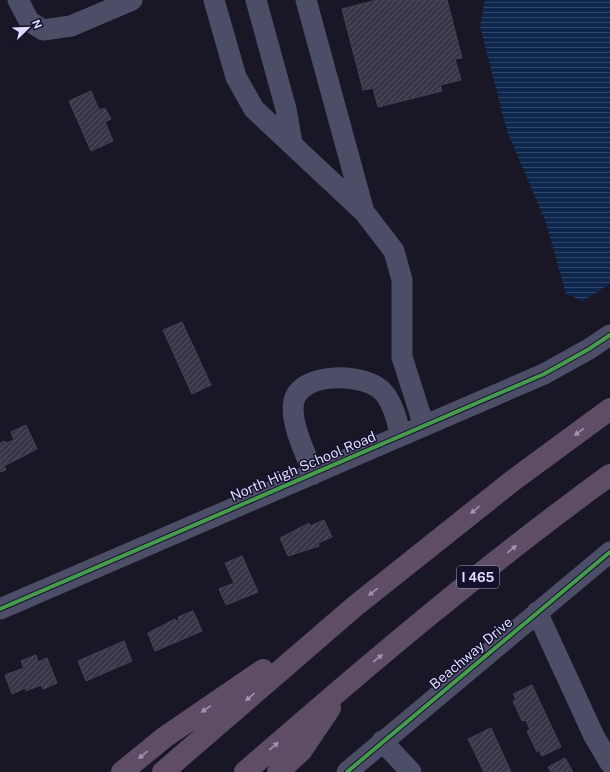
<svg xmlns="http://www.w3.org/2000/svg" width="610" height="772" font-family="'Public Sans',sans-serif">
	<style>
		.water { fill: url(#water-rules) }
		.building { fill: url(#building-hatch); stroke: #454258 }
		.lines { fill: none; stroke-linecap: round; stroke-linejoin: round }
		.minor { stroke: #4c4d67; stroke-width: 21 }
		.highway { stroke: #5f4d67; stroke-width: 22 }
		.cycleway-casing { stroke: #14112c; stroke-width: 6 }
		.cycleway { stroke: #469c4c; stroke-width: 4 }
		.oneway { fill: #9e94b3 }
		.labels { text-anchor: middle; stroke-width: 3; stroke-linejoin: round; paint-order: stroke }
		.shield { fill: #14112c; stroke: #a19ec0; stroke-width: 1 }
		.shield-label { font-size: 13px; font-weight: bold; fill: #dedbff }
		.street-label { font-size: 14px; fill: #dedbff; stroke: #14112c }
	</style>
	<defs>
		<pattern id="water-rules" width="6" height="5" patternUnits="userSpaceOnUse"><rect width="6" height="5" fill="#0d264c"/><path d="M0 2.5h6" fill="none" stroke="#304567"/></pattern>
		<pattern id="building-hatch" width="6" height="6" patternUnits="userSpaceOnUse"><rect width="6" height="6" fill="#383547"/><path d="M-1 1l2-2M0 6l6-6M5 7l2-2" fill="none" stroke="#545263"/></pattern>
	</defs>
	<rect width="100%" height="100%" fill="#191726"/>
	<!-- water -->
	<path class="water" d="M485,0h125v284l-27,17 -17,-7 -20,-71 -39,-92 -27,-105z"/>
	<!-- building -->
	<path class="building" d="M377,0h70l15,58 -7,1 6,21 -21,5 2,6 -64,16 -5,-19 -10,2 -21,-81z
		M91,91l8,19 6,-2 6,11 -6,3 8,19 -22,10 -22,-50z
		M182,322l29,63 -19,9 -29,-64z
		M26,425l11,24 -33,17 2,4 -6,2v-29l5,-2 1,2 8,-3 -3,-8z
		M324,520l8,17 -14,6 1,3 -31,10 -8,-18 29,-15 1,3z
		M242,556l16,36 -32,13 -7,-16 15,-6 -9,-20z
		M193,611l9,20 -47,20 -7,-18 27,-14 1,2 3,-1 -1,-3z
		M124,641l8,20 -46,20 -8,-20z
		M36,655l2,7 9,-4 10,25 -14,6 -2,-4 -15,6 -1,-3 -13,6 -7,-19 19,-7 -3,-7z
		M532,685l29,62 -19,9 -3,-6 -2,2 -10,-21 3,-1 -4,-10 -4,1 -9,-20 3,-2 -3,-5z
		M491,728l20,44h-27l-16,-33z
		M565,758l8,14h-22l-3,-5z"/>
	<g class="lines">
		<!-- minor -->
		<path class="minor" d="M18,0l11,21 14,9 28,-4 61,-26
			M214,0l22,77 18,32 110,103
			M256,0l30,109 6,34
			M306,0l58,212 30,39 8,29v77l22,69
			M314,474c-8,-19 -25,-53 -20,-73 7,-30 73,-29 90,-8 10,12 13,29 17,43
			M0,609l544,-235 45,-25 21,-14
			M537,612l57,124 16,27
			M382,741l29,31
			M347,772l263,-220"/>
		<!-- highway -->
		<path class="highway" d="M122,772l43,-35 98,-67
			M163,772l191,-165 157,-125 99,-73
			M245,772c118,-103 238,-205 365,-297
			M278,772l23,-21 29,-43"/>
		<!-- cycleway casing -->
		<g class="cycleway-casing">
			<path id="cycleway" d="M0,609l544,-235 45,-25 21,-14
				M347,772l263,-220"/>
		</g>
		<!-- cycleway -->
		<use href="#cycleway" class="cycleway"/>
	</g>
	<!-- one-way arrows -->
	<defs><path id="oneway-solid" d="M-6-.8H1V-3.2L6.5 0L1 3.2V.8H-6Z"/></defs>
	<g class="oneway">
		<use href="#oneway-solid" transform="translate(579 432) rotate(144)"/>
		<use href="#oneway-solid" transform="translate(475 510) rotate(141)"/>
		<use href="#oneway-solid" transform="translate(512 549) rotate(-39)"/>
		<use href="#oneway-solid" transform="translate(373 592) rotate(141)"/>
		<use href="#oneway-solid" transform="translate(378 658) rotate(-39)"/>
		<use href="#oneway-solid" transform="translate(250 697) rotate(139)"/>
		<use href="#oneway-solid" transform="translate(206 709) rotate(146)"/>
		<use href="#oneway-solid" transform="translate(274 746) rotate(-41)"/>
		<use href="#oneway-solid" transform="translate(143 755) rotate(141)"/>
	</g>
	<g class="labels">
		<!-- shield labels -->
		<rect class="shield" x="457" y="566" width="42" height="22" rx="3"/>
		<g class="shield-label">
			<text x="478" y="582">I 465</text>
		</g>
		<!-- street labels -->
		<g class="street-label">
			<text transform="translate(303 466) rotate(-23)" y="5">North High School Road</text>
			<text transform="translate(471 653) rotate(-40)" y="5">Beachway Drive</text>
		</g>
	</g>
	<!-- north arrow -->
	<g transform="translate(28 28) rotate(67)" stroke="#14112c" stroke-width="3" paint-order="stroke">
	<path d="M0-3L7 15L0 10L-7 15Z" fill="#dedbff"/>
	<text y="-6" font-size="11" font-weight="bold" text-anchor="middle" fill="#dedbff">N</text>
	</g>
</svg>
